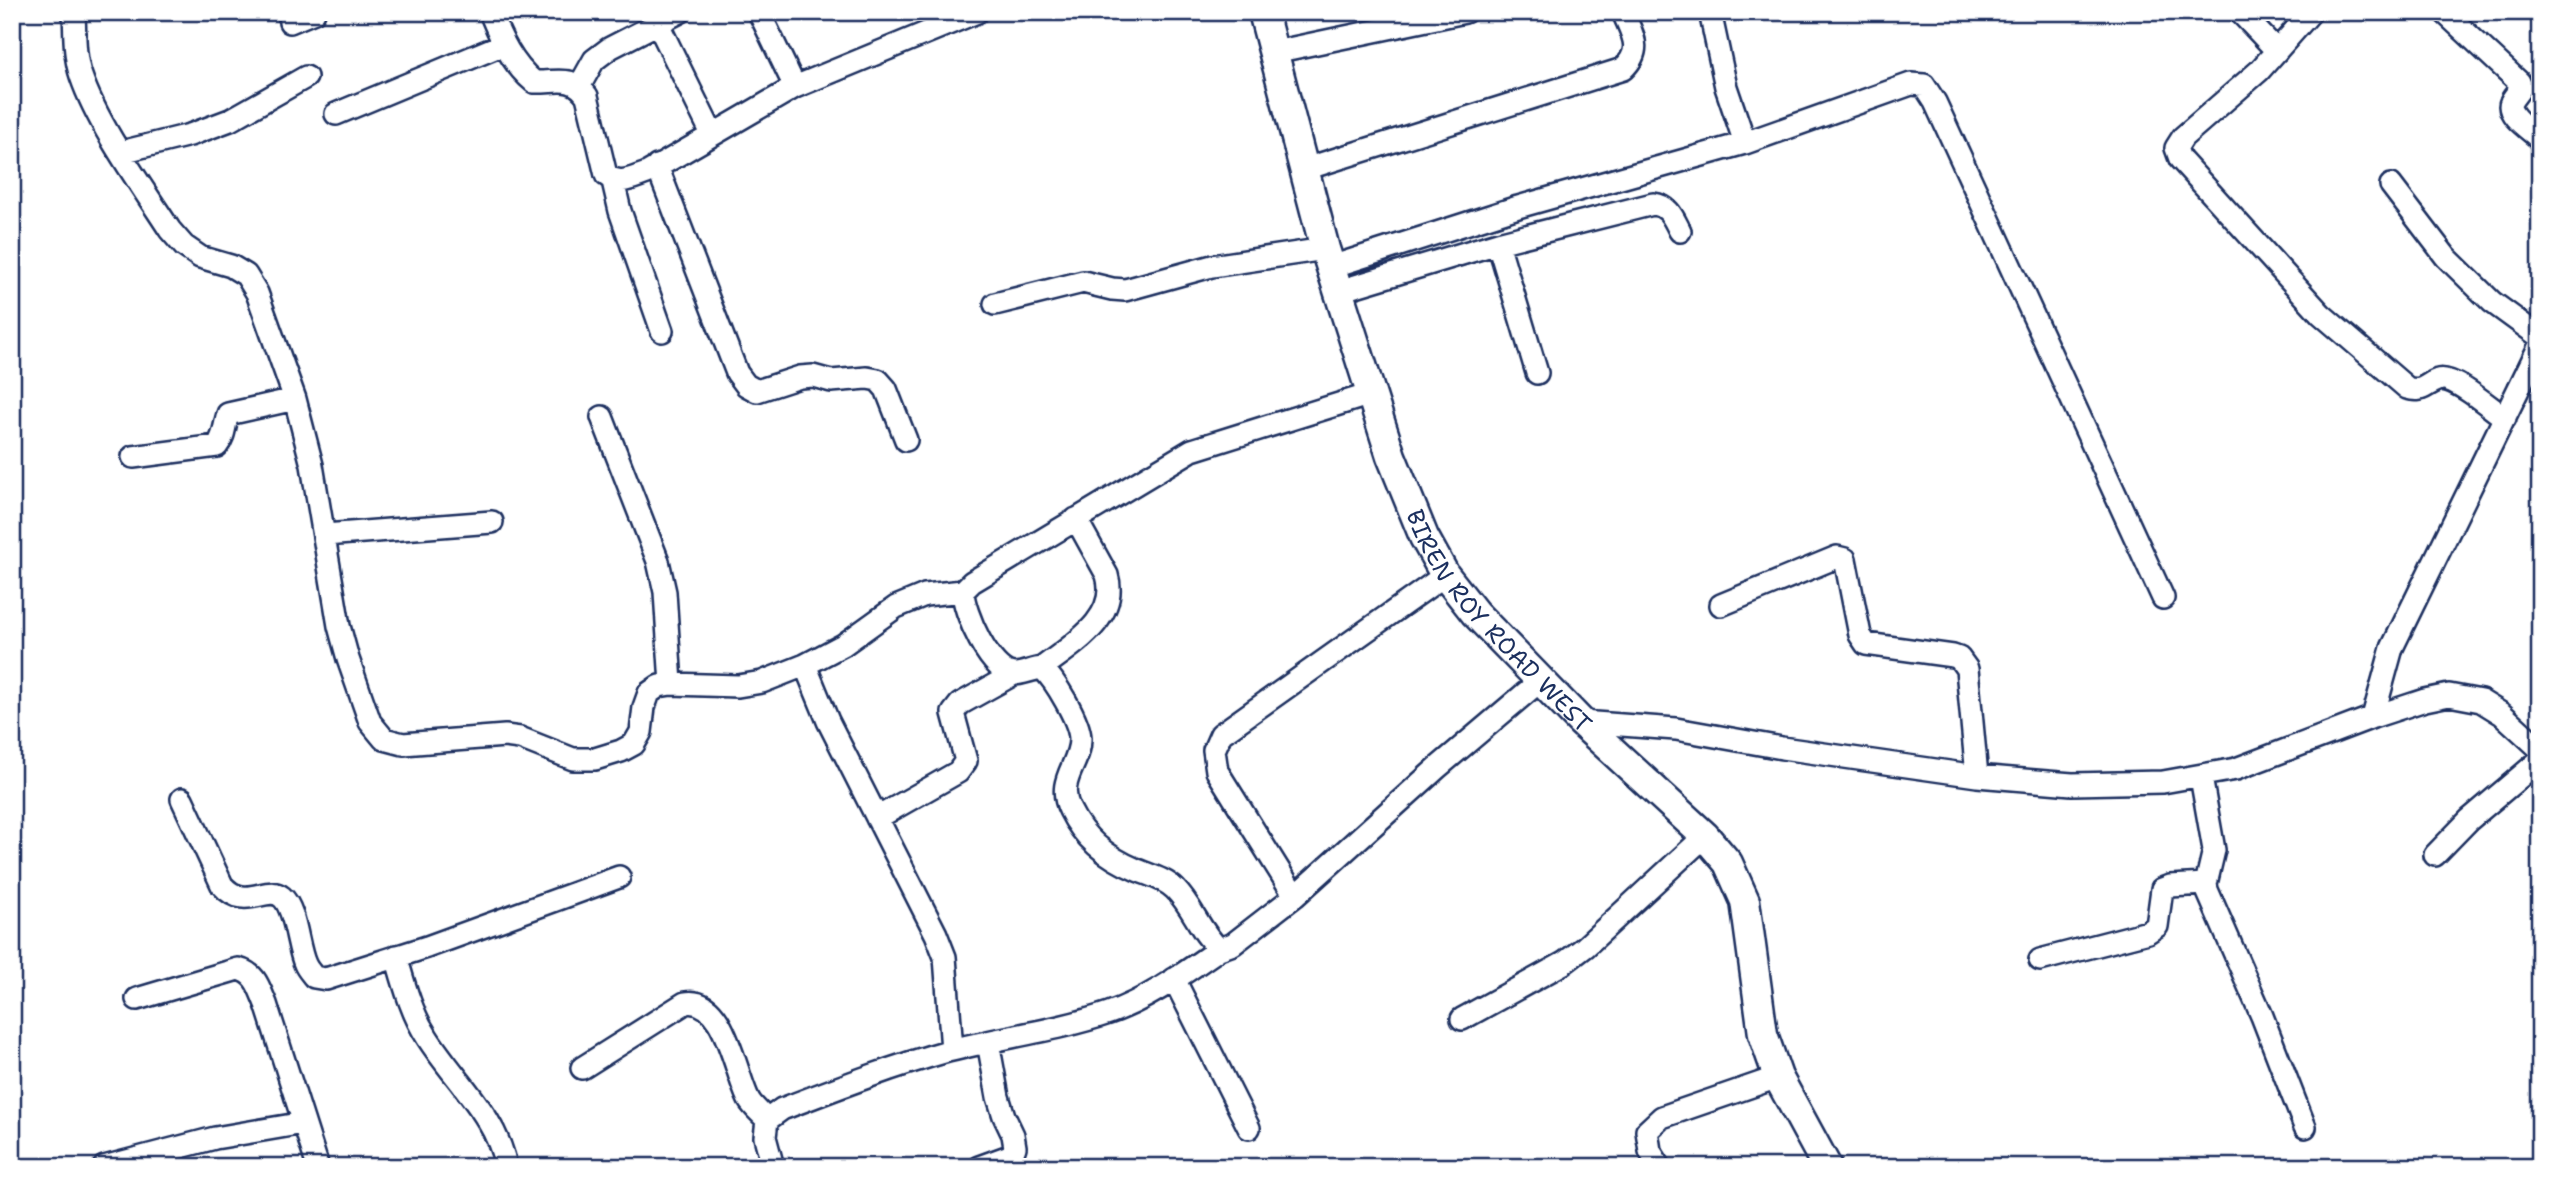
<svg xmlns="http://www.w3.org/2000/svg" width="2552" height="1179" font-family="'Shantell Sans',sans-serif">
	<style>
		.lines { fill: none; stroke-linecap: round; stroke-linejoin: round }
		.minor-casing { stroke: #1b2f5e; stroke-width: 26 }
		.major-casing { stroke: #1b2f5e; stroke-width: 33 }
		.minor { stroke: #fff; stroke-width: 21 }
		.major { stroke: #fff; stroke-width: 28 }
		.labels { text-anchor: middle; stroke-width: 6; stroke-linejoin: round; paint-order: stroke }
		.street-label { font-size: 24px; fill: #1b2f5e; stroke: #fff }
	</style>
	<rect width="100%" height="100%" fill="#fff"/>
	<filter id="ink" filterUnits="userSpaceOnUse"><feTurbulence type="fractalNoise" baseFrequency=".0143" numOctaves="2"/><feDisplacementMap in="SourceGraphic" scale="14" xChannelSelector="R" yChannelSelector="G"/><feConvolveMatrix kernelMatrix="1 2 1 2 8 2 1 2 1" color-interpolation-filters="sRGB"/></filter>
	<g filter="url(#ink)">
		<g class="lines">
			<!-- minor casing -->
			<g class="minor-casing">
				<path id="minor" d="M74,12c1,21 0,44 7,64 17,50 60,109 89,154l14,16 16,11 31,9 15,9 11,18 38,106 17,66 27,161 9,33 22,63 14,17 19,5 102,-8 15,2 53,21h22l26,-8 13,-7 7,-12 3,-25 5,-14 10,-7 12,-2 67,2 24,-4 43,-17 38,-20 53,-38 29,-12 38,-4
					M490,12c11,27 22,52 44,70 23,1 38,-8 53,14l19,79c13,11 26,3 41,-2l148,-86 182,-75
					M759,12l36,75
					M1710,12l16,75 19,56
					M2240,12l37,39
					M2311,12l-52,59 -76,66 -7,11 4,11 141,155 86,74c16,5 17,-3 31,-8 14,-6 54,29 67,38
					M2444,12l75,70 2,5c-3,6 -8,10 -10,15 -6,13 21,29 29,37
					M290,22l24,-10
					M658,24l54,110
					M1274,52l191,-40
					M580,85l14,-25 16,-12 70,-36
					M336,114l168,-70
					M121,152l69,-17 40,-15 76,-43
					M657,166l80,207 9,12 11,6 43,-14 13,-1 18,5 36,-3 11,2 8,9 20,51
					M1305,169l318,-100c21,-20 9,-34 0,-57
					M613,181l7,30 42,120
					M2391,185l55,72 46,45 48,35
					M1498,243l39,130
					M1331,267l187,-60 227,-64 166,-59 13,1 11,17 228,496
					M1339,291l159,-48 155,-39c17,2 20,14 27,27
					M995,304l88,-22 29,7 13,1 87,-24 113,-17
					M1371,394l-179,56 -220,132 -9,9c0,20 27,82 51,83 8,0 19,-5 28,-6 13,12 37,52 38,70 1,26 -25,42 -10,72 14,29 38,48 67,60 12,5 28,9 38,19 18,18 25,43 44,60l14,-5 62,-48 142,-128 104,-88
					M602,417l56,144 7,31 6,92
					M133,457l84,-11c8,-10 7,-20 11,-32l67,-15
					M325,535l167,-13
					M1721,605l116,-48 8,2 15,76 6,9 87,12 6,2 8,11 10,107
					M805,665l23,56 108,213 9,23 7,93
					M1042,668c28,-22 78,-49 65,-93l-31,-56
					M2373,717l19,-69 148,-303
					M1581,722l95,7 106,19 195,28 95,8 91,-2 73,-13 137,-52 52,-17 24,-5 32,6 21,13 38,35
					M2201,777l13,73 -8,34 1,6 55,126 43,111
					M182,799l40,86c23,27 44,-1 60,12 14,12 15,50 23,67 2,5 6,9 9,13l12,2 101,-32 192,-70
					M877,818l81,-46 8,-11 -13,-48 7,-9 54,-30
					M2435,855l34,-35 71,-60
					M1295,896l-78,-125 -3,-21 7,-16 224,-159
					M396,956c8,28 15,56 31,81 27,43 70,79 79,130
					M2040,960l108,-28 9,-6 5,-37 8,-3 36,-2
					M1174,979l75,149
					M137,999l101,-30c18,4 21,19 28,35l52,163
					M1462,1019l102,-56 21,-16 120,-111
					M582,1068l103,-65c40,-8 50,71 64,97 4,7 12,13 18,20
					M104,1167l111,-29 89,-15
					M773,1167l-8,-30 2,-17 15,-11c55,-21 109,-42 166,-58 53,-14 108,-20 161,-38 40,-14 75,-40 110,-64
					M979,1167l33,-12 3,-8 -2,-12 -9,-19 -6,-19 -10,-55
					M1660,1167l-10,-16 -3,-20 15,-14 116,-40"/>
			</g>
			<!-- major casing -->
			<g class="major-casing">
				<g id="major">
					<path id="s1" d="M1263,12l62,237 66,207 33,81 21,38 30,38 106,109 124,114 23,27 17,38 18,133 15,43 49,90"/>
				</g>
			</g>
			<!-- minor -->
			<use href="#minor" class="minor"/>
			<!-- major -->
			<use href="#major" class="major"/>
		</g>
	</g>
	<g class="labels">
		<!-- street labels -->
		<g class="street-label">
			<text dy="8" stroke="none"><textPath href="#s1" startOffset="662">BIREN ROY ROAD WEST</textPath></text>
		</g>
	</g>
	<!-- margin -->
	<rect width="2552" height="1179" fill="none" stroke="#fff" stroke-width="42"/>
	<rect x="21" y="21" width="2510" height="1137" fill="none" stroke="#1b2f5e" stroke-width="2.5" filter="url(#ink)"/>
</svg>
